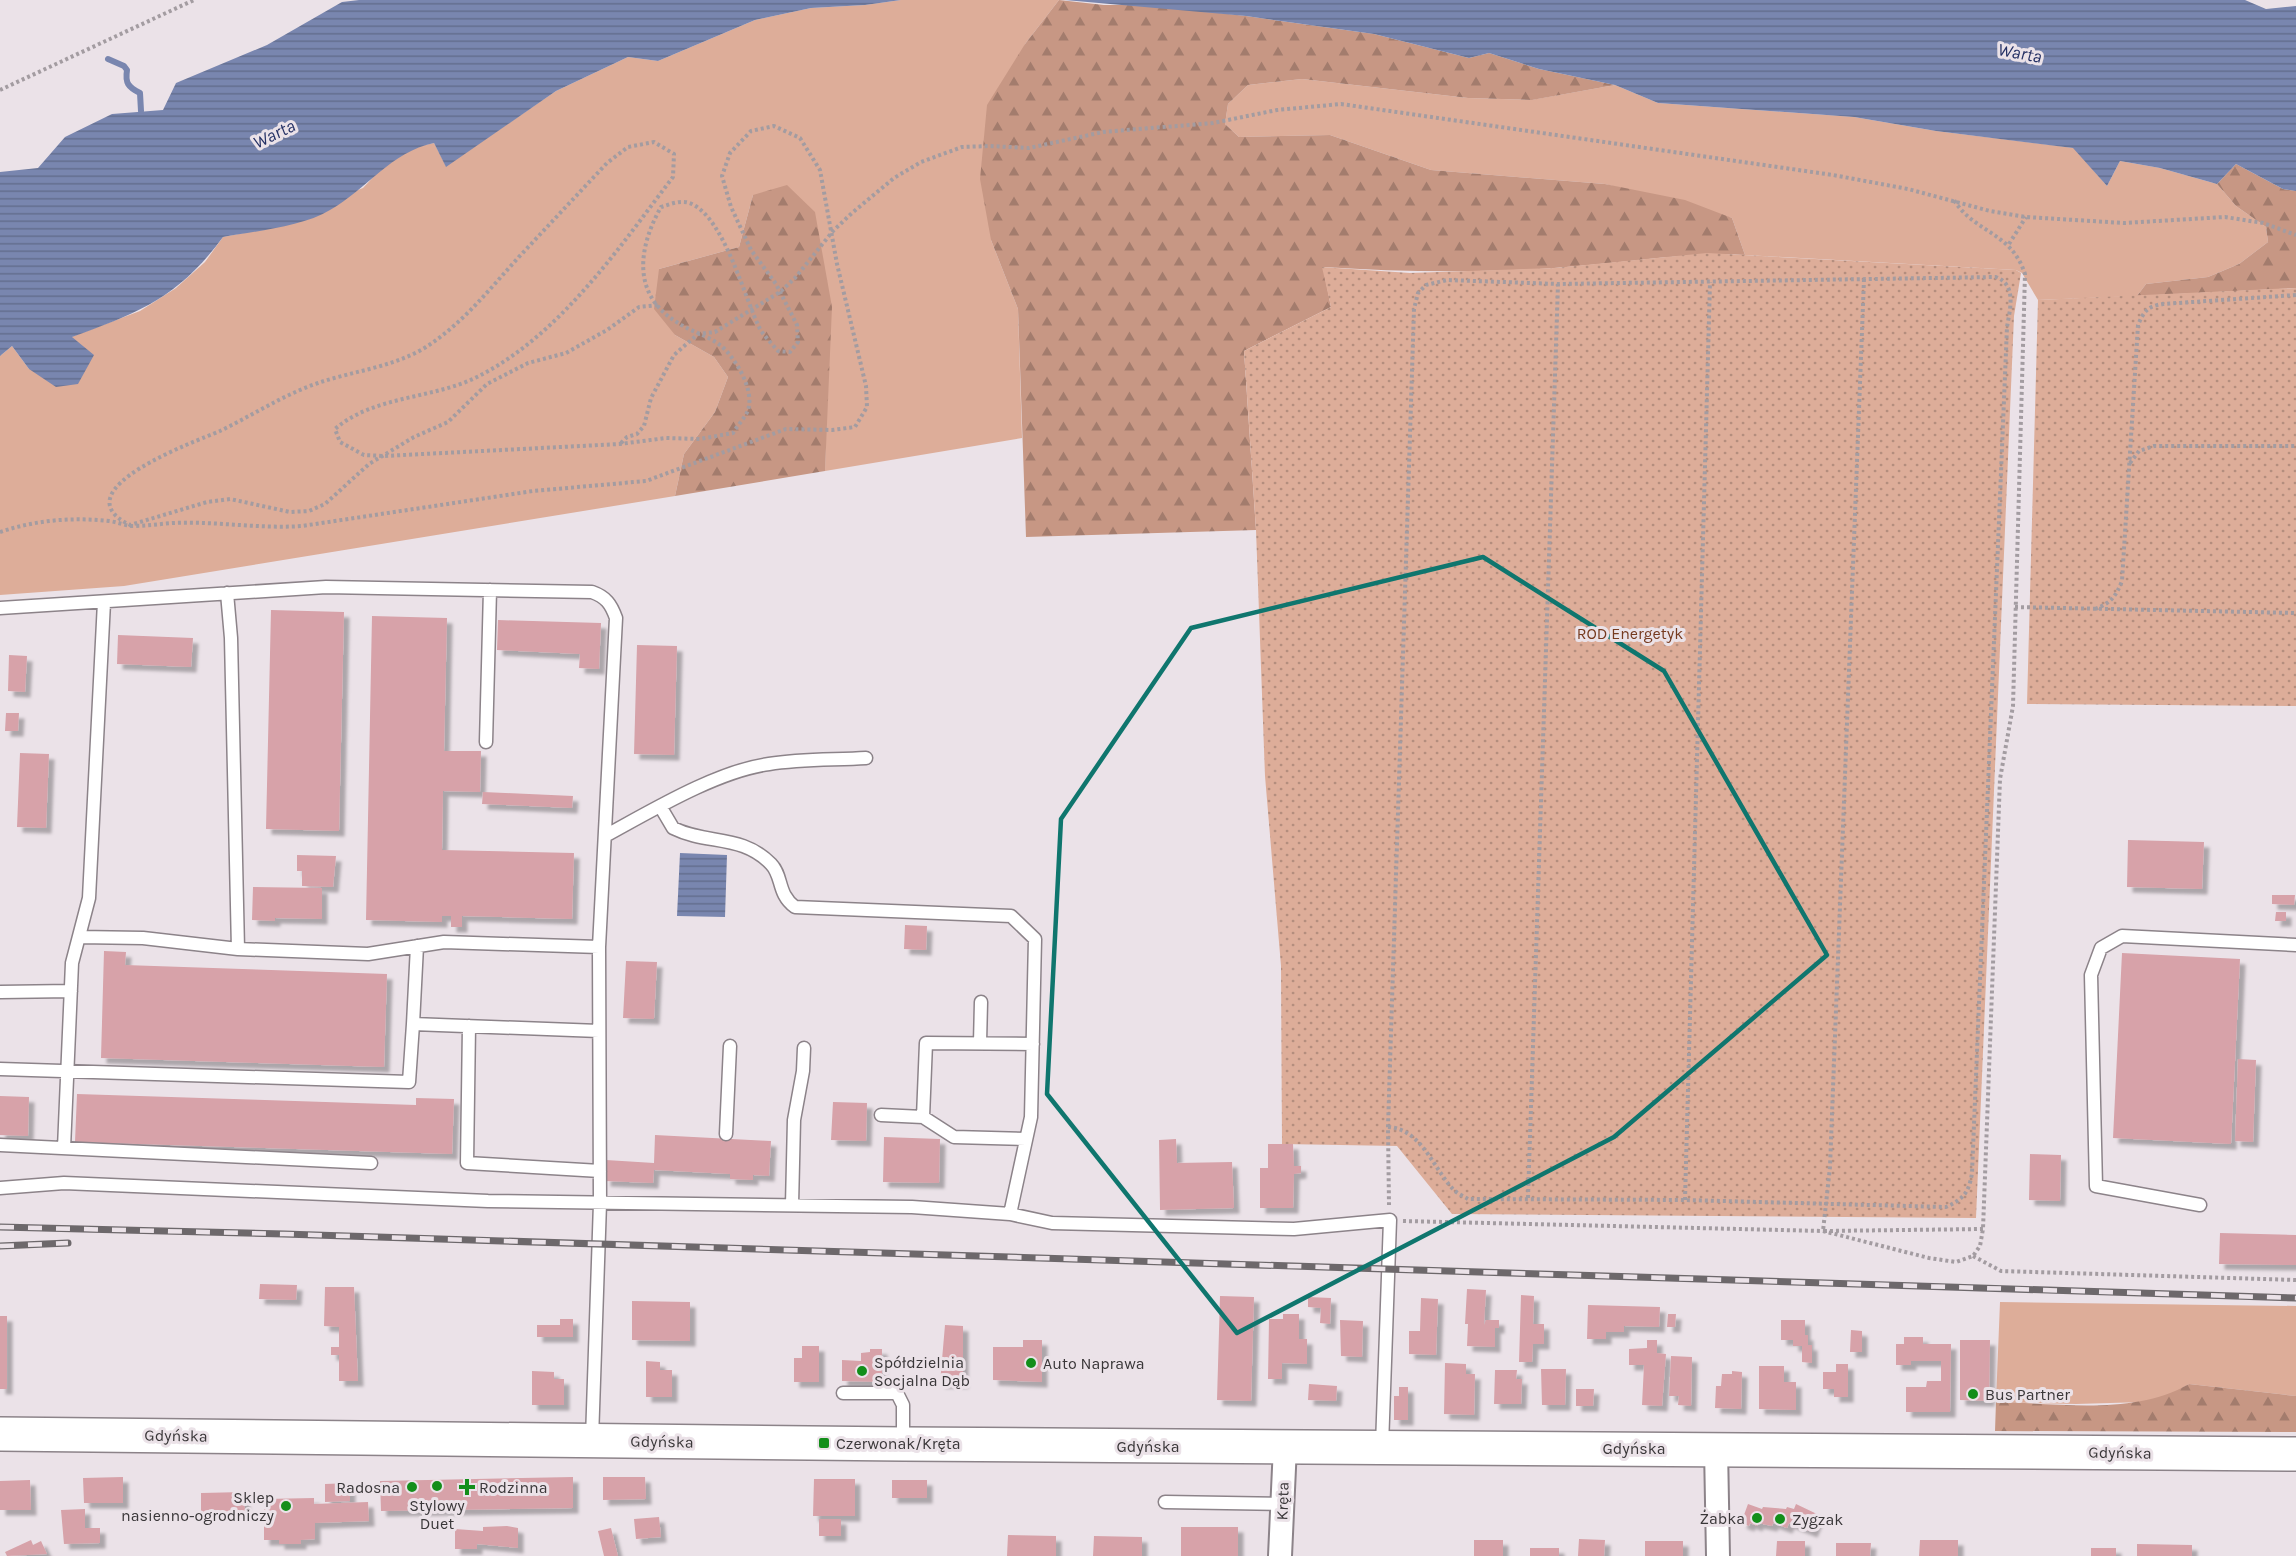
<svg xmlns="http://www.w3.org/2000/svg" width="2296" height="1556" font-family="Karla,sans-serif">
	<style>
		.grass { fill: #ddad99 }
		.forest { fill: url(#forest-firs) }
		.garden { fill: url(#garden-dots) }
		.water { fill: url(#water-rules) }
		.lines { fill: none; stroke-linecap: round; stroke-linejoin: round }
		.stream { stroke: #7986af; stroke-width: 6 }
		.building { fill: #d7a2a9; filter: url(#shadow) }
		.lane-casing { stroke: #8c8389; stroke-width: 15 }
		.street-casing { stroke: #8c8389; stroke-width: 26 }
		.secondary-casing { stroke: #8c8389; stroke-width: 36 }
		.path { stroke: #a39ca1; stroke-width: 4; stroke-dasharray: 3 3; stroke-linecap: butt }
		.lane { stroke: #fff; stroke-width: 12 }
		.street { stroke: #fff; stroke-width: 22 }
		.secondary { stroke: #fff; stroke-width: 33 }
		.rail-casing { stroke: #6d686b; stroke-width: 7 }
		.rail { stroke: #ebe2e8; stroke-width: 4.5; stroke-dasharray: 14; stroke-linecap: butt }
		.marked { fill: none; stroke: #0f766e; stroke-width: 4.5; stroke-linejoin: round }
		.poi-dot { fill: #138e1a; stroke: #ebe2e8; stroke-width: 2 }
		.labels { text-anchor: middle; stroke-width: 6; stroke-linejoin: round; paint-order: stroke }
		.park-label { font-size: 16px; fill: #763a1f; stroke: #ebe2e8 }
		.poi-label { font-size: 16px; fill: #3a3739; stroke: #ebe2e8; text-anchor: start }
		.street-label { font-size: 16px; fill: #3a3739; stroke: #ebe2e8 }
		.water-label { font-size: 18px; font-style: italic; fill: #253165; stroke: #ebe2e8 }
	</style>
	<defs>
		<pattern id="forest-firs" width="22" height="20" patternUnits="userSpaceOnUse" patternTransform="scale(1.5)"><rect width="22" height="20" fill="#c79784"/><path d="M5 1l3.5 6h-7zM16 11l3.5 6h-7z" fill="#a37c6d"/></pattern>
		<pattern id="garden-dots" width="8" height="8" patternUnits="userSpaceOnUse" patternTransform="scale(1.5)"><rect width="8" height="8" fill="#ddad99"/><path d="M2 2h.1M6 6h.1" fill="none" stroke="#b48e7e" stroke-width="1.8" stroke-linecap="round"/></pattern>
		<pattern id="water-rules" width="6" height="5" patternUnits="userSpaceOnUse" patternTransform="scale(1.5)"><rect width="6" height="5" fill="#7986af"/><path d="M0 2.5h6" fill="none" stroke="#646e8f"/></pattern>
		<filter id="shadow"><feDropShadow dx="5.5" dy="5.5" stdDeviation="1.5" flood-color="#0004"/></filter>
	</defs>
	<rect width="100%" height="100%" fill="#ebe2e8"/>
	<!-- grass -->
	<path class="grass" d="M901,0h158l-34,44 -34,196 27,69 4,129 -197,33 2,-77 -74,-199 -14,52 -80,22 16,66 39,22 14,20 -13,35 -31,42 -9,42 -551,90 -124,9v-239l12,-10 17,23 42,-32 69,-26 36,-23 29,-26 18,-25 26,-5 114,-44 17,-18 32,-22 22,-5 12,23 110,-75 72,-34 30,4 97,-41 56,-12 54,-3z
		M1302,79l166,19 63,2 84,-15 43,18 196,14 82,14 138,17 33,38 13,-25 40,7 57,16 19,22 30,21 2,15 -29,22 -31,13 -62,7 -9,12 -99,4 -16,-27 -6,-3 -271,-15 -13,-37 -127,-34 -174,-14 -101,-35 -91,2 -14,-13 3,-20 20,-19z
		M2000,1302l296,4v90l-107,-12 -22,13 -23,5 -68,2 -80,-2z"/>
	<!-- forest -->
	<path class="forest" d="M1059,0l45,5h44l98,11 128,18 95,24 20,-5 50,16 76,16 -83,15 -64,-2 -166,-19 -54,6 -20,19 -3,20 14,13 91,-2 101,35 174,14 80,16 47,18 13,37c-64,-3 -127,9 -191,13 -77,5 -154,4 -231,-1l8,40 -87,44 12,179 -230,7 -8,-228 -27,-69 -11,-61 7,-74 38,-61z
		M2236,164l47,25 13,2v97l-159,8 9,-12 62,-7 31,-13 29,-22 -2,-15 -30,-21 -19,-22z
		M787,185l28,27 17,95 -7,164 -150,25 9,-42 31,-42 13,-35 -14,-20 -39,-22 -21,-26 5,-40 80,-22 14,-52z
		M2189,1384l107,12v36l-301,-1 1,-29c63,1 137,14 193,-18z"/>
	<!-- garden -->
	<path class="garden" d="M1707,253l309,17 5,3 -7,43 -38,902 -524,-4 -55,-68 -115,-2 -1,-178 -16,-190 -9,-246 -12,-179 87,-44 -9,-40 88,6 145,-5z
		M2296,288v418l-269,-2 11,-404z"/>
	<!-- water -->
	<path class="water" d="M359,0h542l-36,5 -54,3 -56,12 -97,41 -30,-4 -72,34 -110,76 -12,-24c-43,9 -67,46 -104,67 -28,17 -75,21 -107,27 -45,61 -83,75 -151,100l22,18 -16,29 -22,3 -27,-18 -17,-23 -12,10v-184l38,-4 27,-31 47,-23 51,-4 13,-27 91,-38 75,-43z
		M1065,0h1180l21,9 30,-3v185l-13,-2 -47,-25 -19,20 -57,-16 -40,-7 -13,25 -34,-38 -137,-17 -82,-14 -196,-14 -43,-18 -76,-16 -50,-16 -20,5 -95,-24 -128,-18z
		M680,853l47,2 -2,62 -48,-1z"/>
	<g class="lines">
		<!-- stream -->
		<path class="stream" d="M108,59l16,7 3,4c-2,13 1,17 13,23l1,18"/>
	</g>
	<!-- building -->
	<path class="building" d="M271,610l73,2 -5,219 -73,-2z
		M372,616l75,2 -3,133h37l-1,41 -37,-1 -1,59 132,3 -2,66 -110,-3v11h-11v-11h-9v6l-76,-2z
		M498,620l103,3 -2,46 -20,-1 1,-14 -83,-4z
		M118,635l75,3 -2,29 -74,-3z
		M637,645l40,1 -3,109 -40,-1z
		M9,655l18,1 -2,36 -17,-1z
		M6,713h13l-1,18h-13z
		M20,753l29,1 -3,74 -29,-1z
		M483,792l90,4 -1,12 -90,-4z
		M2128,840l76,2 -2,47 -75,-2z
		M297,855l39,1 -3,31 -31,-1v-15h-5z
		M253,887l69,1v31l-47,-1v3l-23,-1z
		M2272,895h23l-1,10 -22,-1z
		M2276,912h10v9h-11z
		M905,925l22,1 -1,24 -22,-1z
		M104,951l22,1 -1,13 262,9 -3,93 -283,-9z
		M2122,953l118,6 -9,185 -118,-6z
		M626,961l31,1 -3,57 -31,-1z
		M2238,1059l18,1 -3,82 -18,-1z
		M77,1094l339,11v-7l38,1 -2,55 -377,-12z
		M0,1096l29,1 -1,39 -28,-1z
		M833,1102l34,1 -1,38 -35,-1z
		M655,1135l116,6 -2,35 -16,-1v5l-23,-1v-5l-76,-4 -1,13 -48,-2 1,-21 48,3z
		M884,1137l56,2 -1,44 -56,-1z
		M1176,1139l1,24 55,-1 2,46 -74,2 -1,-70z
		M1268,1144h25l1,22h7v7l-7,1 -1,34h-33v-40h8z
		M2030,1154l31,1 -1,46 -31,-1z
		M2220,1233l76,2v30l-77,-1z
		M260,1284l37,1 -1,15 -37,-1z
		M325,1287h29l4,94h-19v-26h-8v-8h8v-20l-15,-1z
		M1467,1289l19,1 -2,35 2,-5h13v8h-4v19l-28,-1 1,-22h-3z
		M1521,1295l13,1 -1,28h11v20h-11l-1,18h-13z
		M1220,1296l34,1 -3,104 -34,-1z
		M1308,1297l23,1 -1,26 -10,-1 1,-15 -13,-1z
		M1421,1298l17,1 -2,56 -27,-1v-23h11z
		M632,1301l58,1v39l-58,-1z
		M1588,1305l72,2 -1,20 -35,-1v6h-18v7h-19z
		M1283,1314h16v25h8v25l-25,-1v16h-14l1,-60h14z
		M1668,1314h8l-1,13h-8z
		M0,1316h7v73h-7z
		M560,1319h13v18h-36v-12h23z
		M1340,1320l23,1 -1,36 -21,-1z
		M1781,1320h24v15h3v10h4v18l-10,-1v-16h-9v-6h-12z
		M945,1325l18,1v57h-23z
		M1851,1330l11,1v21h-12z
		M1904,1337h19v7h28l-1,68h-44v-25h20l1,-6h14v-20h-30v4h-15v-21h8z
		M1023,1340h19v42l-49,-2v-33h30z
		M1647,1340h10v13l9,1 -4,52 -20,-1 2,-40h-15v-16l18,-1z
		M1960,1340h30l-1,61 -29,-1z
		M802,1346h17v36h-25v-24h8z
		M870,1349h12v33l-40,-1v-21l19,1v-8l9,-1z
		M1671,1356l21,1 -1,49 -13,-1 1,-9h-10z
		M646,1361l14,1v8h12v27h-26z
		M1445,1363l21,1v10h9l-1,41 -30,-1z
		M1836,1364h12v33h-14v-8h-11v-17h13z
		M1759,1366h25v16h12v28l-37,-1z
		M1541,1369h25l-1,36h-23z
		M1495,1370h22l-1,9h6l-1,25h-27z
		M532,1371l22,1v7h10v26h-32z
		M1732,1371l10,1 -1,37 -26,-1 1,-22h5l1,-12h10z
		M1309,1384l28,2 -1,15 -28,-1z
		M1399,1387h9v33h-14v-24h5z
		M1576,1389h18l-1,17h-17z
		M123,1477v26h-39l-1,-25z
		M573,1477v31l-192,3 -1,-30z
		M603,1477h42l1,22 -43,1z
		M814,1479h41v37h-42z
		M30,1480l1,30h-31v-29z
		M892,1480h35v18h-35z
		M350,1483v18l-25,1v-18z
		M244,1492l1,22 -44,1v-22z
		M314,1498v6l54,-2 1,19 -54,2v16l-14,1v4h-22v-4h-15v-41z
		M1748,1504l14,5 1,-2 23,2 1,-2 7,2 2,-5 23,11 -7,17 -23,-9 -2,5 -14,-5 -1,3 -14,-3 -1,3 -7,-3 -1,3 -8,-3z
		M85,1509v19h15v15l-36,1 -3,-34z
		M659,1517l2,20 -25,2 -2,-20z
		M819,1519h22v17h-22z
		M507,1526l11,2v20l-41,-4v5h-22v-20l28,2v-4z
		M1181,1527h57v29h-57z
		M611,1528l7,28h-14l-6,-25z
		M1008,1535l48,1v20h-49z
		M1094,1536l48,1v19h-49z
		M1579,1539l26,1 -1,16h-26z
		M31,1540l2,5 8,-4 6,13 -40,2 -2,-4z
		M1474,1540h29v16h-29z
		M1920,1540h38v16h-39z
		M1645,1541h38v15h-38z
		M1777,1541h28v15h-29z
		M1836,1543h35l-1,13h-34z
		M2137,1544l55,1v11h-55z
		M1530,1548h29v8h-29z
		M2091,1548h25v8h-25z"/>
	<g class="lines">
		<!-- lane casing -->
		<g class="lane-casing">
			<path id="lane" d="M227,593l4,45 7,311
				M0,608l326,-21 266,5c14,5 19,12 24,26l-17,329 1,256 -8,236
				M486,742l4,-152
				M660,806l13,22c34,17 69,6 98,36 12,12 6,30 24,43l216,9 24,23 -4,178 -21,97
				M605,836c46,-25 112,-65 164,-72 32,-5 65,-4 97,-6
				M79,937l64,1 95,11 130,5 76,-12 155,5
				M417,946l-4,78 186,7
				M0,992l71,-1
				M469,1026l-2,137 133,8
				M980,1043l1,-41
				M0,1069l409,13 4,-58
				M881,1115l42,2 31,20 72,2
				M923,1117l3,-74 107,1
				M726,1134l4,-88
				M0,1145l371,18
				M64,1148l8,-185 17,-65 15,-296
				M0,1188l64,-5 424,18 424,6 98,7 42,9 242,6 96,-9 -8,226
				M792,1205l2,-85 9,-49 1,-23
				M2200,1205l-104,-19 -5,-211 10,-27 21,-12 174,9
				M843,1393h54l6,12v38
				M1165,1502l117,2"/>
		</g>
		<!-- street casing -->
		<g class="street-casing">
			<path id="street" d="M1716,1448l2,108
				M1280,1556l5,-110"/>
		</g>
		<!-- secondary casing -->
		<g class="secondary-casing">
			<path id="secondary" d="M0,1434l903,10 1393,10"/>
		</g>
		<!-- path -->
		<path class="path" d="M0,90l194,-90
			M2009,244l17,-27
			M1864,279l-34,888 -7,64 160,-2
			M621,443l6,-6 10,-3 7,-8 7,-28 23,-43 24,-21 17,-2 65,-40 15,-14 38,-47 19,-18 42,-35 27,-16 41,-15 28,-1 39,2 74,-16 110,-9 64,-13 64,-6 492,71 75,14 82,22 36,6 98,6 101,-6 38,6 33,12
			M2130,463l9,-12 15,-5h142
			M0,532c36,-12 72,-15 109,-11 8,1 15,4 22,5 15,0 28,-2 42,-3 43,-2 86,6 129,3l231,-35 113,-10 140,-52 46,1 23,-3 12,-20 -1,-21 -29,-122 -17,-94 -20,-32 -26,-12 -23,5 -21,22 -8,23 9,31 20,43 25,34 21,41 1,17 -8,10 -12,-1c-6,-7 -13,-14 -18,-22 -16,-32 -35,-109 -68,-125 -10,-5 -21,0 -31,3 -22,39 -30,86 14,114 14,10 32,14 45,24 15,12 35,45 28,65 -3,8 -11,16 -15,23l-33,6 -34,-1 -46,6 -236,12 -20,-1 -24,-13 -5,-13c38,-33 96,-30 140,-51 84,-41 143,-129 198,-201l1,-23 -20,-12 -26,5 -21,16c-30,32 -60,64 -90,96 -29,32 -55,65 -91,88 -32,20 -73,24 -108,36 -35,12 -65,32 -98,48 -23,10 -162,59 -90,94l77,-23 23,-3 60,13 19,-1 16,-7 44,-40 45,-27 34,-15 39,-38 41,-21 38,-10 41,-23 32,-23 19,-2
			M2015,607l281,6
			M2095,609c16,-6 21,-13 27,-28l16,-256c6,-14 10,-19 25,-21l133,-9
			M1388,1127c33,2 45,40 64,61 4,5 11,8 16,11l217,1 261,7c18,-8 23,-15 26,-34l35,-846c3,-18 10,-42 -11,-50l-438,7 -111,-4 -21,5 -8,8 -4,16 -26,818 1,78
			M1528,1198l30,-914
			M1685,1200l25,-918
			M1403,1221l420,10 106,27 27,4 17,-6 7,-10 3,-17 17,-450 13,-73 12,-432c-14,-43 -51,-41 -71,-74
			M1973,1256l28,15 295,9"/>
		<!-- lane -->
		<use href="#lane" class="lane"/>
		<!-- street -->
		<use href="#street" class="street"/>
		<!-- secondary -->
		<use href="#secondary" class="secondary"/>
		<!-- rail casing -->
		<g class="rail-casing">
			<path id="rail" d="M0,1227l284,7 2012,64
				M0,1246l68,-3"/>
		</g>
		<!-- rail -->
		<use href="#rail" class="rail"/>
	</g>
	<!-- marked area -->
	<path class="marked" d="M1483,557l181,114 163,284 -213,182 -377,196 -190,-239 14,-275 130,-191z"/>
	<!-- markers -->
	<g class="poi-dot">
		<circle cx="1031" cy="1363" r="6"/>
		<circle cx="862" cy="1371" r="6"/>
		<circle cx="1973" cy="1394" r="6"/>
		<rect x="818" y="1437" width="12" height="12" rx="3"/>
		<circle cx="437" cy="1486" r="6"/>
		<circle cx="412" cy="1487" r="6"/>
		<path d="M464 1478h6v6h6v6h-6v6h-6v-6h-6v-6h6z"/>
		<circle cx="286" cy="1506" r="6"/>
		<circle cx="1757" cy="1518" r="6"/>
		<circle cx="1780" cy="1519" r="6"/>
	</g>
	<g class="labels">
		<!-- park labels -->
		<g class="park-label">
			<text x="1630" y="639">ROD Energetyk</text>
		</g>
		<!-- poi labels -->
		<g class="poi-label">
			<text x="874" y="1368">Spółdzielnia<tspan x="874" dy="18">Socjalna Dąb</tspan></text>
			<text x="1043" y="1369">Auto Naprawa</text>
			<text x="1985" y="1400">Bus Partner</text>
			<text x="836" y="1449">Czerwonak/Kręta</text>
			<text x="400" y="1493" text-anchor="end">Radosna</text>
			<text x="479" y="1493">Rodzinna</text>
			<text x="274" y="1503" text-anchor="end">Sklep<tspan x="274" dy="18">nasienno-ogrodniczy</tspan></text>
			<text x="437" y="1511" text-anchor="middle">Stylowy<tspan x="437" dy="18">Duet</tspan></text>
			<text x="1745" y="1524" text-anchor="end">Żabka</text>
			<text x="1792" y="1525">Zygzak</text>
		</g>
		<!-- street labels -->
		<g class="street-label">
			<text transform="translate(176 1435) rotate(1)" y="6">Gdyńska</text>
			<text transform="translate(662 1441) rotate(1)" y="6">Gdyńska</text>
			<text x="1148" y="1452">Gdyńska</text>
			<text x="1634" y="1454">Gdyńska</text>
			<text transform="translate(2120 1452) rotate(1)" y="6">Gdyńska</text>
			<text transform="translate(1282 1501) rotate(-88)" y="6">Kręta</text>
		</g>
		<!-- water labels -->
		<g class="water-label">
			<text transform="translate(2020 53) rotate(10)" y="6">Warta</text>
			<text transform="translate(274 134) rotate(-26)" y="6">Warta</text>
		</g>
	</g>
</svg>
